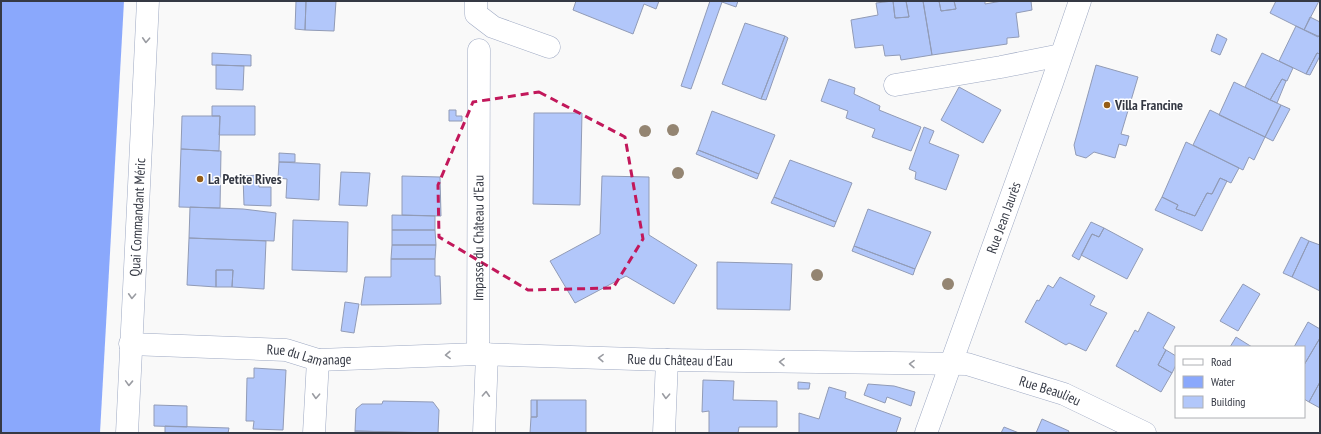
<svg xmlns="http://www.w3.org/2000/svg" width="1321" height="434" font-family="'PT Sans Narrow',sans-serif">
	<style>
		.water { fill: #8aa8fc }
		.building { fill: #b2c7fa; stroke: #919bb6 }
		.lines { fill: none; stroke-linecap: round; stroke-linejoin: round }
		.minor-casing { stroke: #9ea9c3; stroke-width: 23 }
		.minor { stroke: #fff; stroke-width: 22 }
		.tree { fill: #948572 }
		.oneway { stroke: #9a9ca2 }
		.marked { fill: none; stroke: #c2185b; stroke-width: 3; stroke-dasharray: 8 5; stroke-linejoin: round }
		.poi-dot { fill: #955d17; stroke: #fff; stroke-width: 1.5 }
		.labels { text-anchor: middle; stroke-width: 3; stroke-linejoin: round; paint-order: stroke }
		.poi-label { font-size: 14px; font-weight: bold; fill: #353944; stroke: #fff; text-anchor: start }
		.street-label { font-size: 14px; fill: #353944; stroke: #fff }
	</style>
	<rect width="100%" height="100%" fill="#f9f9f9"/>
	<!-- water -->
	<path class="water" d="M1,1h123l-24,432h-99z"/>
	<!-- building -->
	<path class="building" d="M296,1h10l-1,29 -10,-1z
		M306,1h30l-2,30 -29,-1z
		M576,1h83l-3,8 -12,-5 -11,30 -60,-24z
		M710,1h28l-2,6 -14,-5 -31,87 -10,-3z
		M893,1h13l3,16 -14,1z
		M893,1l2,17 14,-1 -3,-16h17l9,54 -31,5 -1,-5 -15,1 -2,-11 -28,3 -4,-28 27,-5 -2,-12z
		M923,1h16l2,10 15,-2 -2,-8h31v3l17,-3h29l1,9 -16,3 3,24 -12,1v6l-75,11z
		M939,1h15l2,8 -15,2z
		M1276,1h43l-15,29 -34,-17z
		M1310,17l10,5v12l-2,3 -14,-7z
		M745,23l40,13 -24,63 -39,-15z
		M1296,26l24,11v17l-3,-1 -11,21 -27,-13z
		M1217,34l10,5 -7,16 -9,-4z
		M785,36l3,2 -22,62 -5,-1z
		M212,53l39,2v11l-39,-1z
		M1262,53l31,15 -6,13 -5,-2 -12,21 -25,-13z
		M1317,53l3,1v2l-10,19 -4,-1z
		M216,65l28,1 -1,24 -27,-1z
		M1096,65l42,12 -17,57 8,2 -3,10 -7,-2 -4,14 -21,-6 -8,6 -10,-3 -2,-10z
		M829,79l26,9 -1,6 26,12 -1,4 42,17 -10,24 -39,-14 3,-8 -29,-11 2,-7 -27,-10z
		M1282,79l4,2 -9,22 -7,-3z
		M1234,82l47,23 -16,32 -46,-22z
		M959,87l42,23 -18,33 -42,-23z
		M1281,105l9,4 -17,32 -8,-4z
		M212,106h43v29h-36l1,-19h-8z
		M449,110h7v6h6v5h-13z
		M1210,110l55,27 -11,23 -5,-3 -6,13 -50,-25z
		M712,111l63,24 -16,39 -61,-24z
		M534,113h48l-2,92 -47,-1z
		M182,116h38l-1,35 -38,-2z
		M924,127l10,4 -5,12 30,12 -13,35 -31,-11 1,-7 -7,-3z
		M1186,142l53,26 -8,15 -11,-5 -8,16 -5,-1 -12,23 -19,-7 2,-4 -16,-8z
		M181,149l40,2 -1,57 -41,-1z
		M698,150l61,24 -2,5 -61,-25z
		M279,153l16,1v8h-16z
		M790,160l62,23 -16,39 -62,-25z
		M279,162l41,2 -1,36 -33,-2 1,-19 -9,-1z
		M341,172l29,1 -3,33 -28,-1z
		M259,175v12h12v19l-27,-1 -1,-29z
		M402,176l38,1 1,39 -39,-1z
		M602,176l47,1v58l48,30 -23,39 -48,-28 -51,27 -25,-42 50,-27z
		M1220,178l7,3 -25,50 -47,-21 7,-13 16,8 -2,4 19,7 12,-23 5,1z
		M774,197l62,25 -2,5 -63,-24z
		M190,207l53,2 33,4 -2,28 -85,-3z
		M868,209l63,23 -16,37 -61,-23z
		M392,215l43,1v14h-43z
		M293,220l55,2 -1,50 -55,-2z
		M1091,222l13,6 -5,9 -7,-3 -13,26 -7,-4z
		M1104,228l39,21 -16,30 -46,-24 11,-21 7,3z
		M392,230h43l1,15h-44z
		M1301,237l8,4 -17,36 -9,-4z
		M189,238l77,3 -2,48 -32,-2 1,-17h-17v17l-29,-2z
		M1309,241l11,4v46l-28,-14z
		M392,245h44l-1,14h-44z
		M854,246l61,23 -2,6 -61,-24z
		M391,259h44v17h5l1,28 -80,1 4,-28h26z
		M717,262l75,2 -2,46 -73,-1z
		M216,270h17l-1,17h-16z
		M1060,277l35,19 -5,9 17,8 -21,38 -17,-8 -3,2 -41,-23 12,-22 2,1 9,-16 5,3z
		M1243,284l17,10 -22,37 -18,-10z
		M345,302l14,2 -5,29 -13,-2z
		M1148,312l27,15 -12,21 3,2 -8,15 14,8 -11,19 -45,-26 19,-36 3,2z
		M1308,322l12,7v9l-16,27v-18h-10z
		M1236,337l16,10h-22z
		M1320,338v44l-11,20 -5,-3v-34z
		M1166,350l10,6v9l-4,8 -14,-8z
		M254,368l32,2 -3,60 -30,-1 1,-8h-8l1,-43h7z
		M703,380l31,1 -1,19 44,1v26h-38l-1,6h-29v-22l-7,1z
		M798,382l12,1 -1,6h-11z
		M1320,382v26l-11,-6z
		M868,384l26,2 21,6 -4,14 -24,-9 -2,6 -21,-8z
		M829,387l17,5 -1,6 56,20 -5,15h-97v-20l20,6z
		M531,400h6v17h-6z
		M537,400h49v33h-56l1,-16h6z
		M383,401l50,1 6,8 -1,23 -83,-2 1,-22 6,-5h20z
		M154,405l33,1v21l-33,-1z
		M1042,419l27,12 -1,2h-32z
		M165,426l64,2 -1,5h-63z
		M1004,427l15,6h-18z
		M355,431l73,2h-73z"/>
	<g class="lines">
		<!-- minor casing -->
		<g class="minor-casing">
			<g id="minor">
				<path d="M476,1v13l17,13 56,20"/>
				<path d="M895,85l106,-18 60,-12"/>
				<path id="s1" d="M130,344l156,6 32,10 160,-6 189,6 300,4 97,30 81,39"/>
				<path id="s2" d="M478,354l1,-304"/>
				<path id="s3" d="M127,433l21,-432"/>
				<path d="M314,433l4,-73"/>
				<path d="M484,433l3,-79"/>
				<path d="M664,433l3,-73"/>
				<path id="s4" d="M926,433l126,-350 28,-82"/>
			</g>
		</g>
		<!-- minor -->
		<use href="#minor" class="minor"/>
	</g>
	<!-- trees -->
	<g class="tree">
		<circle cx="673" cy="130" r="6"/>
		<circle cx="645" cy="131" r="6"/>
		<circle cx="678" cy="173" r="6"/>
		<circle cx="817" cy="275" r="6"/>
		<circle cx="948" cy="284" r="6"/>
	</g>
	<!-- one-way arrows -->
	<defs><path id="oneway-chevron" d="M-2-3.5L2.5 0L-2 3.5" fill="none" stroke-width="1.6" stroke-linecap="round" stroke-linejoin="round"/></defs>
	<g class="oneway">
		<use href="#oneway-chevron" transform="translate(146 40) rotate(93)"/>
		<use href="#oneway-chevron" transform="translate(132 296) rotate(93)"/>
		<use href="#oneway-chevron" transform="translate(448 355) rotate(178)"/>
		<use href="#oneway-chevron" transform="translate(601 358) rotate(-178)"/>
		<use href="#oneway-chevron" transform="translate(782 362) rotate(-179)"/>
		<use href="#oneway-chevron" transform="translate(912 364) rotate(-179)"/>
		<use href="#oneway-chevron" transform="translate(129 383) rotate(92)"/>
		<use href="#oneway-chevron" transform="translate(486 394) rotate(-87)"/>
		<use href="#oneway-chevron" transform="translate(316 396) rotate(93)"/>
		<use href="#oneway-chevron" transform="translate(666 396) rotate(93)"/>
	</g>
	<!-- marked area -->
	<path class="marked" d="M539,92l86,45 18,102 -30,49 -85,2 -89,-53 -1,-52 35,-83z"/>
	<!-- markers -->
	<g class="poi-dot">
		<circle cx="1107" cy="105" r="4"/>
		<circle cx="200" cy="179" r="4"/>
	</g>
	<g class="labels">
		<!-- poi labels -->
		<g class="poi-label">
			<text x="1115" y="110">Villa Francine</text>
			<text x="208" y="184">La Petite Rives</text>
		</g>
		<!-- street labels -->
		<g class="street-label">
			<text dy="5" stroke="none"><textPath href="#s3" startOffset="216">Quai Commandant Méric</textPath></text>
			<text dy="5" stroke="none"><textPath href="#s4" startOffset="229">Rue Jean Jaurès</textPath></text>
			<text dy="5" stroke="none"><textPath href="#s2" startOffset="116">Impasse du Château d'Eau</textPath></text>
			<text dy="5" stroke="none"><textPath href="#s1" startOffset="180">Rue du Lamanage</textPath></text>
			<text dy="5" stroke="none"><textPath href="#s1" startOffset="552">Rue du Château d'Eau</textPath></text>
			<text dy="5" stroke="none"><textPath href="#s1" startOffset="926">Rue Beaulieu</textPath></text>
		</g>
	</g>
	<!-- border -->
	<rect width="1321" height="434" fill="none" stroke="#353944" stroke-width="4"/>
	<!-- legend -->
	<rect x="1175" y="346" width="130" height="72" fill="#ffffff" stroke="#aeb0b4"/>
	<rect x="1183" y="359" width="20" height="6" fill="#ffffff" stroke="#aeb0b4"/>
	<text x="1211" y="366" font-size="12" fill="#353944">Road</text>
	<rect x="1183" y="376" width="20" height="12" fill="#8aa8fc" stroke="#aeb0b4"/>
	<text x="1211" y="386" font-size="12" fill="#353944">Water</text>
	<rect x="1183" y="396" width="20" height="12" fill="#b2c7fa" stroke="#aeb0b4"/>
	<text x="1211" y="406" font-size="12" fill="#353944">Building</text>
</svg>
